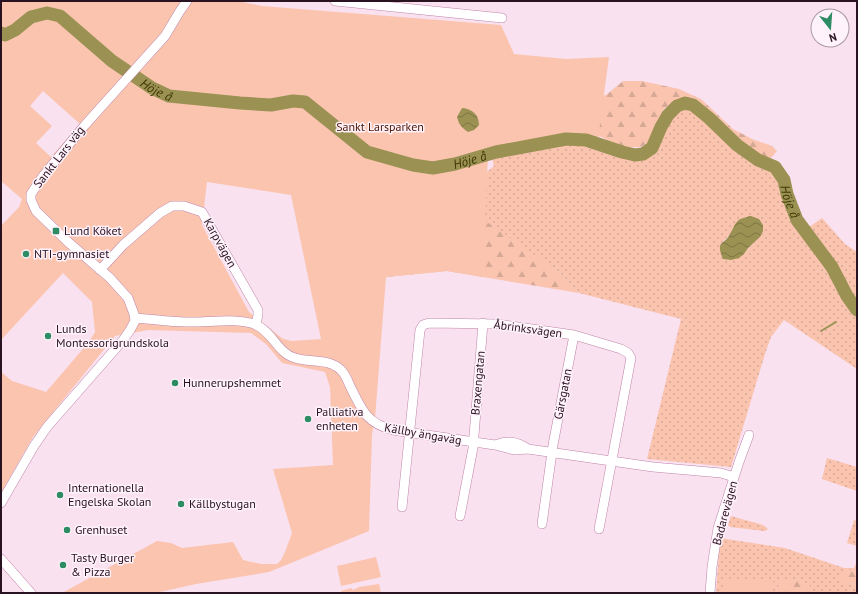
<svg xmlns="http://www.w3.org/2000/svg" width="858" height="594" font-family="'PT Sans',sans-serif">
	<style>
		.grass { fill: url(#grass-dots); fill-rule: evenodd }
		.forest { fill: url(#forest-firs) }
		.park { fill: #fac4af; fill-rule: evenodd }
		.water { fill: url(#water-waves) }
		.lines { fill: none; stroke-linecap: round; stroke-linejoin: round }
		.stream { stroke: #9a9153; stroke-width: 2 }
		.river { stroke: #9a9153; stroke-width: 13 }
		.street-casing { stroke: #bf85a9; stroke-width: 10 }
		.street { stroke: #fff; stroke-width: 9 }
		.poi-dot { fill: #2d8c63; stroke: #fff2fa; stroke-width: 1.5 }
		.labels { text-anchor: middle; stroke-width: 3; stroke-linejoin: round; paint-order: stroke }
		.park-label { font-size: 12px; fill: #4d1500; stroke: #fff2fa }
		.street-label { font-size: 12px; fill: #291321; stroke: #fff2fa }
		.poi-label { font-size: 12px; fill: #291321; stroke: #fff2fa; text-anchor: start }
		.water-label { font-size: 13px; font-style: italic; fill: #3f3804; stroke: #fff2fa }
	</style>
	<defs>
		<pattern id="grass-dots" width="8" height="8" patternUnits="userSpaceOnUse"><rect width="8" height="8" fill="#fac4af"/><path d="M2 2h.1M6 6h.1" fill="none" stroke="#d6a896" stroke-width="1.8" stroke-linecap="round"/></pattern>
		<pattern id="forest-firs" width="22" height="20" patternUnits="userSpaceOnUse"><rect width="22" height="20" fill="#fac4af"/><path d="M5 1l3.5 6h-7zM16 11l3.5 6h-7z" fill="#d6a896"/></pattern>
		<pattern id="water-waves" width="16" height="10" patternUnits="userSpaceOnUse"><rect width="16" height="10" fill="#9a9153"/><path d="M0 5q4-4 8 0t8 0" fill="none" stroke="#7e7544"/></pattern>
	</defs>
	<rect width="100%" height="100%" fill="#fae1f0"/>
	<!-- grass -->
	<path class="grass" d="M687,107c21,5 32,29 48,42 13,10 36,17 45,30 3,5 3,12 5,18 3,9 6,17 9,26l14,5 14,-10 23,26 12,8v117l-73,-49 -13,17 -6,17 -34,113 -84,-8 34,-140 -102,-26 -21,-22 -186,-86 115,-13 7,-6 -2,-8c22,-7 75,-17 96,-13 21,4 32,18 55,12 22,-5 13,-40 44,-50zM745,217l15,20 -12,11 -4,6 -21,-13c12,-8 8,-17 22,-24z
		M827,458l30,9v24l-35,-12z
		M731,516l32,9 5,4 -3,2 -35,-4 -2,-2z
		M854,520l3,1v25l-10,-3z
		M720,538l65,10 59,20h10l3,-7v11l-12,-3 -1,13 13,3v8h-46v-5l-28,-9 -9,14h-58z"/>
	<!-- forest -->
	<path class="forest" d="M623,81h19l37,8 22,10 32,30 19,10 20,7 5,5 -6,7 -11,-2 -13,-8 -34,-32 -18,-16 -10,-2 -11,3 -10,8 -15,35 -10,3 -20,1 -17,-11 -27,-5 14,-34 17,-3z
		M311,171l163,42 84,58 21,22 -132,-22 -61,6 -6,10z
		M845,569l12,3v13l-14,-3 -3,-4 1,-6z
		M783,579h5l20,4 3,5v5h-37z"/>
	<!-- park -->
	<path class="park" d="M1,1h237l24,5 239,19 13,29 52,5 43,-2 -11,82 -31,-5 -79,20 -5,123 -36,-6 -61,6 -11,141 -3,16 -3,97 -100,41 -73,12 -41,9h-93l95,-52 14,2 11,5 51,-6 10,18 18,4h16l4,-4 4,-8 7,-19 -19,-64 60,-4 -3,-78 -5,-15 -43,-9 -16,-19 -15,-11 -103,-3 -33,6 -82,101 -32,56v-121l11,9 34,11 42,-49 7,-11 -3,-30 -29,-29 -62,67v-114l18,-19 3,-8 -21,-18zM43,91l37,33 -29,33 -15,-14 16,-17 -22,-20zM207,182l84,13 30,144 -29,2 -9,-2 -34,-27 -47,-87z
		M376,557l5,20 -40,9 -4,-20z
		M724,578l51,4 -7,11h-46z
		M379,584l2,9h-40v-2l10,-3 2,2 6,-3z"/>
	<!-- water -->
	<path class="water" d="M462,108c11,1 17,7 17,17l-5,5 -6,2c-6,-4 -9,-7 -11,-15z
		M751,216l8,3 4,6v6l-3,6 -12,11 -4,6 -5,4 -8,2 -8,-1c-8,-19 1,-13 7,-25 7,-12 5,-15 21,-18z"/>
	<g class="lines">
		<!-- stream -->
		<path class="stream" d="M821,331l15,-9"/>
		<!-- river -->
		<path class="river" id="s1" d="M1,33l4,2 10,-5 16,-13 16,-4 13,3 52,45 40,27 17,8 71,7 31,2 22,-4 12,1 62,50 46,13 20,3 22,-4 41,-12 70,-13 20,1 36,12 13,3 8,-1 9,-6 9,-21 7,-12 9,-9 8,-3 8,2 16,13 28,27 21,15 17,7 9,13 3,14 10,26 35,47 15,29 10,14"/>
		<!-- street casing -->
		<g class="street-casing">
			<path id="street" d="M335,1l167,17
				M100,270l23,-25 37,-32 12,-7h12l18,6 56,98v5l-2,9
				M135,318c17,1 34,4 51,4 19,1 54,-5 70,3 17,7 21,28 39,33 15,5 34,0 46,12 4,4 7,11 9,16 12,24 16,37 43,44l102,15 19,5 14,-1 125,18 68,6 13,4
				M495,445c13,-5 22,-4 33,4
				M1,503l33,-57 13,-19 77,-88 6,-9 5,-9 -1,-7 -6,-16 -18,-20 -42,-36 -32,-31 -5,-11v-6l12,-18 42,-51 80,-89 15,-25 7,-10
				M402,507l18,-177 3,-5 6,-2 68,1 77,11 47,14 7,4 3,5 -32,171
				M460,516l13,-68 10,-125
				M542,524l11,-79 21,-110
				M1,559l30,34
				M710,593l2,-26 6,-39 21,-66 10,-27"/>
		</g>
		<!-- street -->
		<use href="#street" class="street"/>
	</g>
	<!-- markers -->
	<g class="poi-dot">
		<rect x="52" y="227" width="8" height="8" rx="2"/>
		<circle cx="26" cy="254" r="4"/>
		<circle cx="48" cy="336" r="4"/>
		<circle cx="175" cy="383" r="4"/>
		<circle cx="308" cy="419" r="4"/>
		<circle cx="60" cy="495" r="4"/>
		<circle cx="181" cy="504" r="4"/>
		<circle cx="67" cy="530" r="4"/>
		<circle cx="63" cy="565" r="4"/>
	</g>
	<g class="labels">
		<!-- park labels -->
		<g class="park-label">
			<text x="380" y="131">Sankt Larsparken</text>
		</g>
		<!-- street labels -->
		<g class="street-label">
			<text transform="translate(59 157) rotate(-52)" y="4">Sankt Lars väg</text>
			<text transform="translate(220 243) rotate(61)" y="4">Karpvägen</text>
			<text transform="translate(528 329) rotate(8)" y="4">Åbrinksvägen</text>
			<text transform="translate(478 383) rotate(-85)" y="4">Braxengatan</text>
			<text transform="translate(563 394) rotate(-79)" y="4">Gärsgatan</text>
			<text transform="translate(423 434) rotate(10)" y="4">Källby ängaväg</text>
			<text transform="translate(725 513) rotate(-75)" y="4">Badarevägen</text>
		</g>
		<!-- poi labels -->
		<g class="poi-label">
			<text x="64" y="235">Lund Köket</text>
			<text x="34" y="258">NTI-gymnasiet</text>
			<text x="56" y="333">Lunds<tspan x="56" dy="14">Montessorigrundskola</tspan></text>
			<text x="183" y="387">Hunnerupshemmet</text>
			<text x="316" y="416">Palliativa<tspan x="316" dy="14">enheten</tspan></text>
			<text x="68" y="492">Internationella<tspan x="68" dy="14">Engelska Skolan</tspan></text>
			<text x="189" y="508">Källbystugan</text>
			<text x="75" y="534">Grenhuset</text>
			<text x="71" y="562">Tasty Burger<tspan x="71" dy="14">&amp; Pizza</tspan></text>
		</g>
		<!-- water labels -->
		<g class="water-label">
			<text dy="5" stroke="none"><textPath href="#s1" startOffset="188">Höje å</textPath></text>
			<text dy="5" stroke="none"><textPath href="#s1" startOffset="524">Höje å</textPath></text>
			<text dy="5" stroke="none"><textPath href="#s1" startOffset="921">Höje å</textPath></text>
		</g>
	</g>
	<!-- border -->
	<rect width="858" height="594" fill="none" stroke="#291321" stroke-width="4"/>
	<!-- north arrow -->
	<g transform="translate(830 28) rotate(163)"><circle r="19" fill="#fff2fa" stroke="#a999a3"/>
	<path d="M0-3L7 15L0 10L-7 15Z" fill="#2d8c63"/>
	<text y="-6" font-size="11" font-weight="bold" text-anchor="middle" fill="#291321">N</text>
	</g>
</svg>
